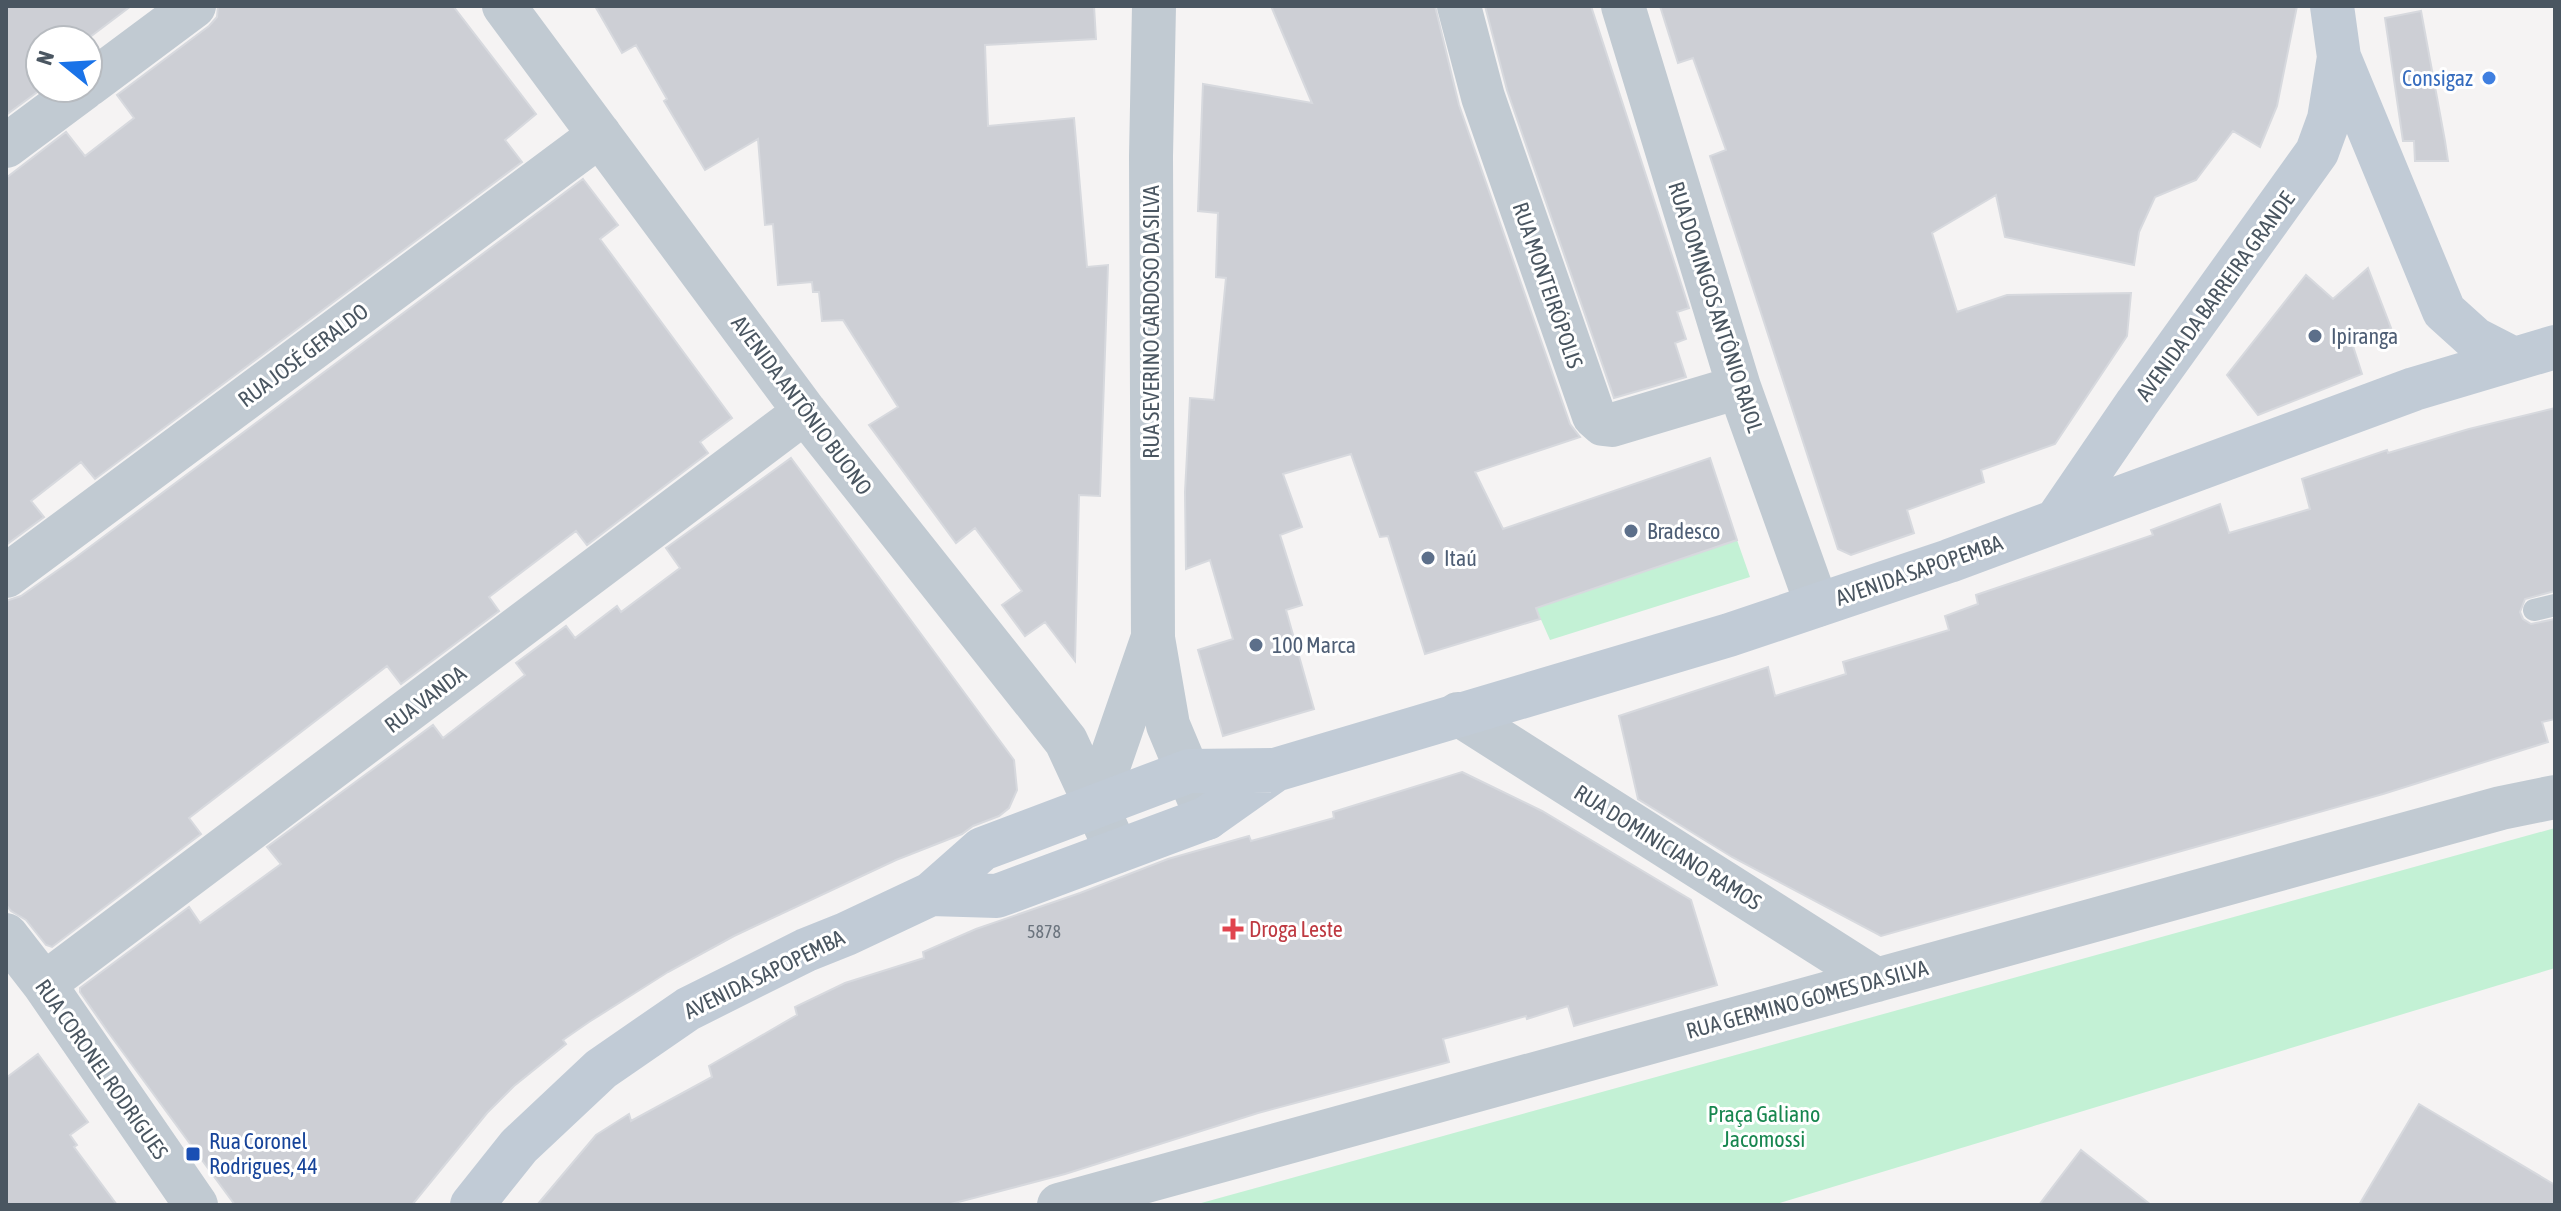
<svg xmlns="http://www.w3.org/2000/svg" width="2561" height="1211" font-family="'Asap Condensed',sans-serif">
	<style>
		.green { fill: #c3f1d5 }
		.building { fill: #cdcfd5; stroke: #d7d9de; stroke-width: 2 }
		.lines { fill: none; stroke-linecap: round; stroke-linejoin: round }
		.lane { stroke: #c1cad2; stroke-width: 22 }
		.street { stroke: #c1cad2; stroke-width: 44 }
		.secondary { stroke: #c1cbd6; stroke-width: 44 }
		.shop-dot { fill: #3f7fe0; stroke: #fff; stroke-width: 3 }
		.service-dot { fill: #5c6f8a; stroke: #fff; stroke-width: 3 }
		.health-dot { fill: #e0444e; stroke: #fff; stroke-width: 3 }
		.transit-dot { fill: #1a4fb4; stroke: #fff; stroke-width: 3 }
		.labels { text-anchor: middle; stroke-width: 6; stroke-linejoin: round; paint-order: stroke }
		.number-label { font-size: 18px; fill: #6b747e }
		.shop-label { font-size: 22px; fill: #366cbe; stroke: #fff; text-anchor: end }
		.street-label { font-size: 22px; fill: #4a5661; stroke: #fff }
		.service-label { font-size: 22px; fill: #4e5e75; stroke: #fff; text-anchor: start }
		.health-label { font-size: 22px; fill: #be3a42; stroke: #fff; text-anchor: start }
		.park-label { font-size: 22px; fill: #17864f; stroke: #fff }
		.transit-label { font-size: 22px; fill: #164399; stroke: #fff; text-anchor: start }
	</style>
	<rect width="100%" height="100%" fill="#f5f3f3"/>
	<!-- green -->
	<path class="green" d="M1737,540l13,37 -200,63 -15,-34z
		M2555,828v140l-782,237h-579z"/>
	<!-- building -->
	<path class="building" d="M6,6h125l-45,34h-46v50l-34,25z
		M218,6h235l83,108 -31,26 17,22 -427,317 -14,-17 -50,39 13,16 -38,28v-367l60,-46 19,24 49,-38 -17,-23 92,-69 8,-9z
		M595,6h499l2,33 -111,6 3,81 86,-8 13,149 21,-2 -8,231 -21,-1 -4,166 -30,-39 -20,14 -23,-31 20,-14 -47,-63 -19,15 -87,-118 29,-18 -55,-87 -21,1 -3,-29h-6l-1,-10 -34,3 -5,-61 -8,1 -7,-86 -53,31 -41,-69 3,-2 -31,-54 -14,8z
		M1271,6h164l24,99 111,319 10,13 -105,35 28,57 207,-71 27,82 -201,68 4,11 -115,35 -37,-118 -8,1 -29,-83 -68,20 19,53 -22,8 22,70 -16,5 28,99 -91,27 -25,-86 35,-11 -23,-79 -24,9 -1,-77 5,-94 24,2 12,-122 -10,-1 2,-64 -20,-2 5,-127 109,19z
		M1485,6h106l98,302 -12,4 9,27 -11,4 11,34 -72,21 -107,-308z
		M1660,6h637l-20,100 -17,41 -27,-16 -37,49 -41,17 -16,35 -5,33 -129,-28 -9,-42 -64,38 25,79 50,-17 124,-2 -4,43 -72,108 -74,26 3,12 -77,28 7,23 -63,22 -13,-6 -128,-393 16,-6 -33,-92 -15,5z
		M2421,11l24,130 3,20h-33l-1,-20h-11l-18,-123z
		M583,179l35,46 -18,14 132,179 -32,24 8,11 -121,92 -11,-14 -87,66 10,14 -98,73 -14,-18 -198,152 12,16 -149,113 -6,-2 -20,-25 -15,-9 -5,-6v-304l15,-5 54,-38z
		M2368,268l23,60 -39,15 10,31 -104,41 -31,-40 79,-100 27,24z
		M2555,408v183l-30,8 -5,13 3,7 8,5 24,-5v100l-13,3 6,20 -165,52 -502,142 -149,-79 -94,-58 -19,-83 149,-49 7,29 71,-22 -3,-12 106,-32 -4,-14 33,-12 -2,-9 177,-60 -2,-5 69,-26 9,29 81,-24 -8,-30 85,-29 1,3 81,-24z
		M791,458l223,302 3,30 -8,18 -10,8 -26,10 -11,8 -66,26 -162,76 -66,36 -79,50 -26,18 3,4 -52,42 -27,27 -75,92h-177l-127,-173 -28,-40v-4l109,-81 11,16 81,-59 -14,-17 166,-122 10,13 82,-63 -9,-12 50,-37 9,12 42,-32 4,6 59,-44 -14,-20z
		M1462,772l80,39 149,89 26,85 -143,41 -6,-20 -41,13 -1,-3 -42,12 -41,11 6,23 -191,51 -193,61 -118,31h-410l59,-70 33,-21 2,7 81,-44 -3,-11 88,-51 -2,-8 50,-24 79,-25 -1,-6 53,-23 104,-36 88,-34 81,-23 2,5 83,-23 -1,-6z
		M38,1054l50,68 -18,13 7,10 -3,2 43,58h-111v-127z
		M2419,1104l136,81v20h-196z
		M2081,1150l70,55h-112z"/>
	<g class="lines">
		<!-- lane -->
		<path class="lane" d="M2534,610l21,-5"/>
		<!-- street -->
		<path class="street" d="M504,6l301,406 261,329 51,110
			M1154,6l-3,150 2,482 15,87 39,93
			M1459,6l24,91 111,319 9,8 9,1 127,-38
			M1623,6l116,381 78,218
			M88,85l106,-79
			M6,146l78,-58
			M6,576l594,-441
			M1458,714l419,266
			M1095,805l57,-165
			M6,935l38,49 152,221
			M44,984l761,-572
			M1059,1205l1442,-397 54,-11"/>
		<!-- secondary -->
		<path class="secondary" d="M2332,6l7,51 105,254 31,28 37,19
			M2057,520l80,-117 180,-251 12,-33 10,-62
			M931,894l66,2 210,-78 68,-48
			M472,1205l47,-59 82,-77 87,-60 118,-59 40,-16 85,-40 51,-45 207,-78 86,-1 454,-135 220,-74 465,-172 141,-42"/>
	</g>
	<!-- markers -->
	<circle class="shop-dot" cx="2489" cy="78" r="8"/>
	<g class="service-dot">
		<circle cx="2315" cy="336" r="8"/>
		<circle cx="1631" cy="531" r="8"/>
		<circle cx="1428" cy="558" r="8"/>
		<circle cx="1256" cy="645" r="8"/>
	</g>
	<path class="health-dot" d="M1229 917h8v8h8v8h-8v8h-8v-8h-8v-8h8z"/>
	<rect class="transit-dot" x="185" y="1146" width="16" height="16" rx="4"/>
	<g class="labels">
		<!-- number labels -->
		<g class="number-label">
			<text x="1044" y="938">5878</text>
		</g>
		<!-- shop labels -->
		<g class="shop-label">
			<text x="2473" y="86">Consigaz</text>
		</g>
		<!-- street labels -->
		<g class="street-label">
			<text transform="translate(1548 285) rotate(71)" y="8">RUA MONTEIRÓPOLIS</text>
			<text transform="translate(2215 296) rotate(-54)" y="8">AVENIDA DA BARREIRA GRANDE</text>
			<text transform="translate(1716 307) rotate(72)" y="8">RUA DOMINGOS ANTÔNIO RAIOL</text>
			<text transform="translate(1151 322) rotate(-90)" y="8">RUA SEVERINO CARDOSO DA SILVA</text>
			<text transform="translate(303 355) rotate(-37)" y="8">RUA JOSÉ GERALDO</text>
			<text transform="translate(802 405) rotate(53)" y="8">AVENIDA ANTÔNIO BUONO</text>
			<text transform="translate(1919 570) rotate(-19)" y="8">AVENIDA SAPOPEMBA</text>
			<text transform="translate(425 699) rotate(-37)" y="8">RUA VANDA</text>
			<text transform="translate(1668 847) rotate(32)" y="8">RUA DOMINICIANO RAMOS</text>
			<text transform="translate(764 974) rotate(-26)" y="8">AVENIDA SAPOPEMBA</text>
			<text transform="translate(1807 999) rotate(-15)" y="8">RUA GERMINO GOMES DA SILVA</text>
			<text transform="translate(102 1069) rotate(55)" y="8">RUA CORONEL RODRIGUES</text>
		</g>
		<!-- service labels -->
		<g class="service-label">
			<text x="2331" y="344">Ipiranga</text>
			<text x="1647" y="539">Bradesco</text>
			<text x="1444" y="566">Itaú</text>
			<text x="1272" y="653">100 Marca</text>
		</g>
		<!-- health labels -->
		<g class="health-label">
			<text x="1249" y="937">Droga Leste</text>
		</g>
		<!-- park labels -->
		<g class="park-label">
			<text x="1764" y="1122">Praça Galiano<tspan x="1764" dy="25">Jacomossi</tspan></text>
		</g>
		<!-- transit labels -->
		<g class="transit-label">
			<text x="209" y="1149">Rua Coronel<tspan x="209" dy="25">Rodrigues, 44</tspan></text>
		</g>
	</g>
	<!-- border -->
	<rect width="2561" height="1211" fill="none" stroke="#4a5661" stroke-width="16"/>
	<!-- north arrow -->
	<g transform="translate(64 64) rotate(288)"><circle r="38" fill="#ffffff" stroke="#b7bbc0" stroke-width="2"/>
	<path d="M0-6L14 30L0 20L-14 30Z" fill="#1a73e8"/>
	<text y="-12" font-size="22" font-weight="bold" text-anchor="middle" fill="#4a5661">N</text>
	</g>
</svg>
